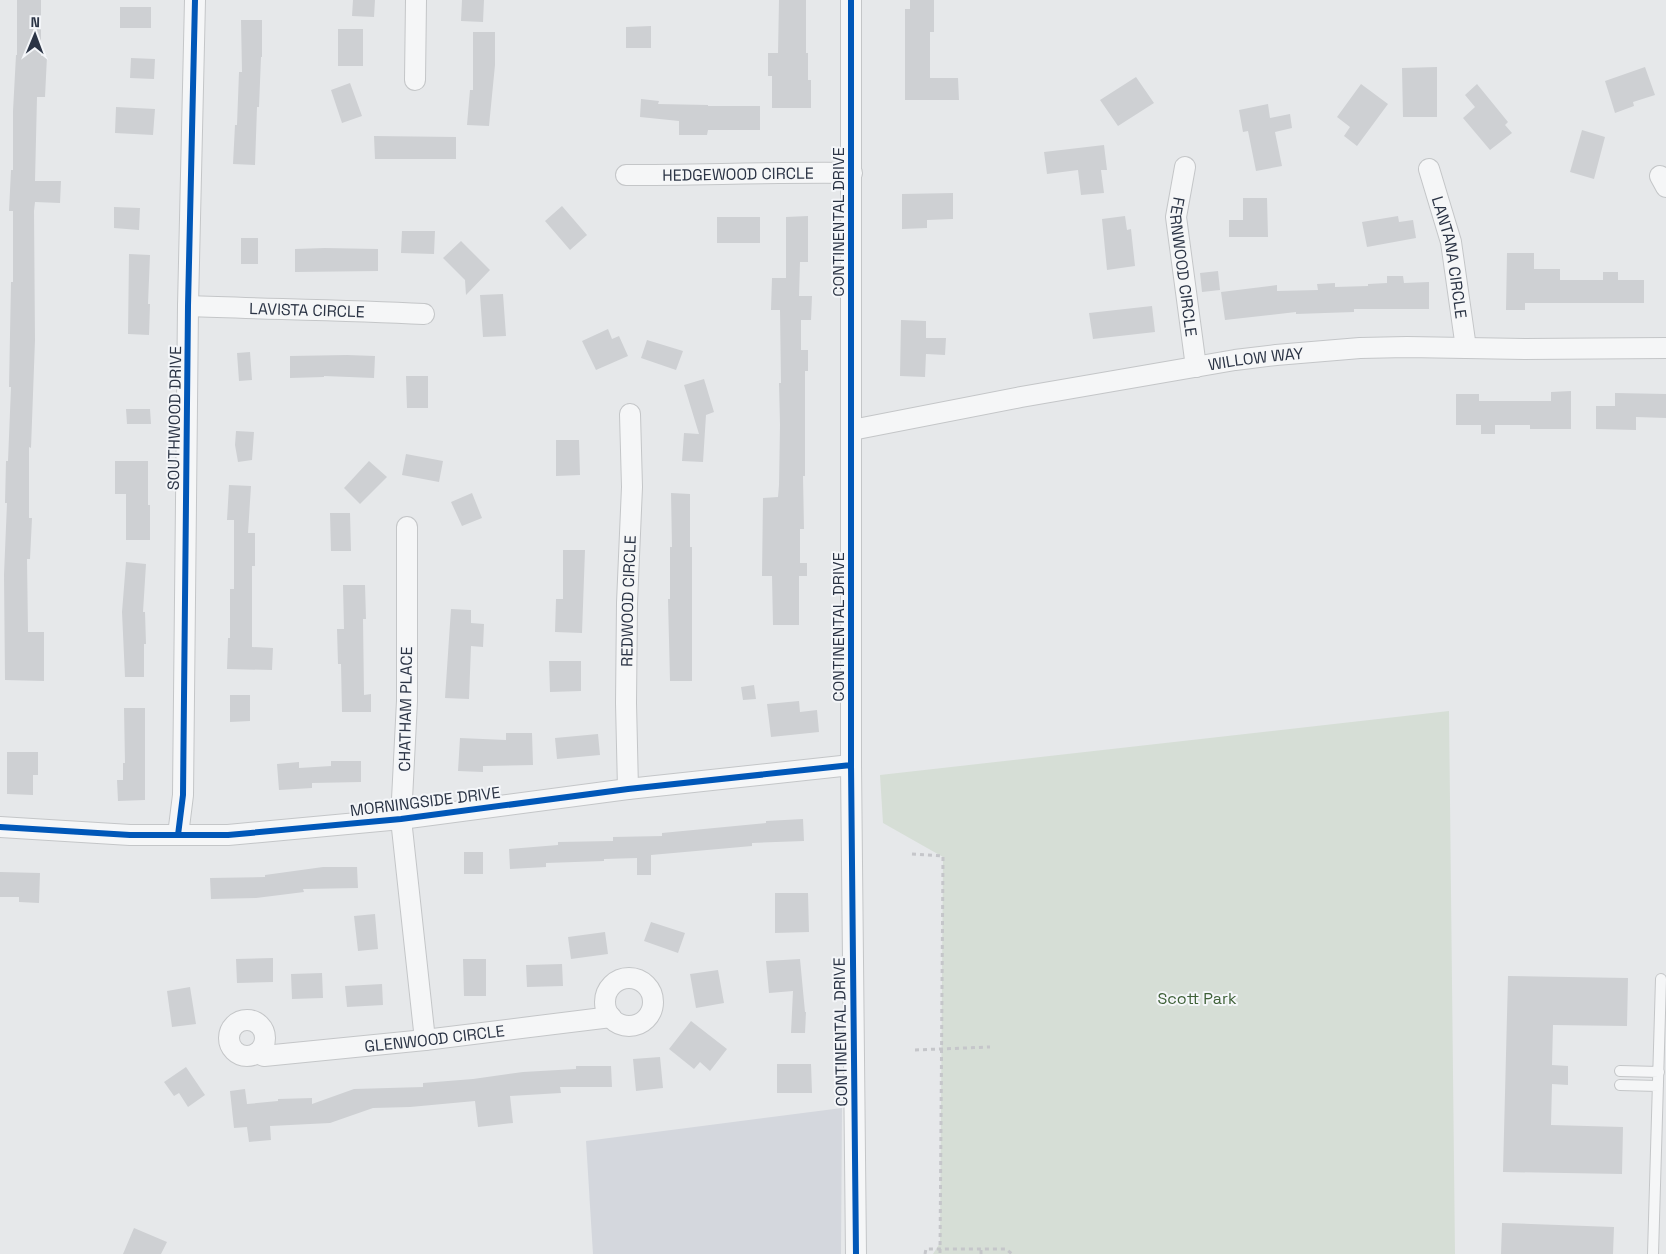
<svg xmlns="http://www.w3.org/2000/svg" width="1666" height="1254" font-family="'Space Grotesk',sans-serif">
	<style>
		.built { fill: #d4d7dd }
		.green { fill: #d6ded6 }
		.building { fill: #ced0d3 }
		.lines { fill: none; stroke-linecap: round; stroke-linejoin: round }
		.service-casing { stroke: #c4c6c8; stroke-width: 12 }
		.minor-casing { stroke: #c4c6c8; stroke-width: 22 }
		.path { stroke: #c5c6ca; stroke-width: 3; stroke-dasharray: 4 4; stroke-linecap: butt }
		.service { stroke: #f5f6f7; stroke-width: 10 }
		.minor { stroke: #f5f6f7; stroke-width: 20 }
		.cycleway-casing { stroke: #f4f6f9; stroke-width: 9 }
		.cycleway { stroke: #0057b8; stroke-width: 6 }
		.labels { text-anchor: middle; stroke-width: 4; stroke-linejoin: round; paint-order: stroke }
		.street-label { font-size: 16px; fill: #2b3445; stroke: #f4f6f9 }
		.park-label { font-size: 16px; fill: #3f6138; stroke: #f4f6f9 }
	</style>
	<rect width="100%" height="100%" fill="#e6e8ea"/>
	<!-- built -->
	<path class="built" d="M842,1108l-1,146h-248l-7,-113z"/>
	<!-- green -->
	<path class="green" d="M1449,711l6,543h-522l7,-11 3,-386 -60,-34 -3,-48z"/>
	<!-- building -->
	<path class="building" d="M17,0h24v56h6l-2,41h-8l-2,84h26l-1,22 -25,-1 -1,9 1,129 -4,108 -2,-1v71h3l-2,41h-3l1,73h16v49l-39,-1 -1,-105 3,-72h-2l1,-42h2l3,-74h-2l2,-105h2v-71h-4l2,-41h2v-59l3,-56h1z
		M353,0h22l-1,17 -22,-1z
		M462,0h22l-1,22 -22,-1z
		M779,0h27v53h2v27h3v28h-39v-32h-4v-23h10z
		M910,0h24v32h-4v46h28l1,22h-54v-91h5z
		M120,7h31v21h-31z
		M241,20h21v37h-1l-2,50h-2l-2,58 -22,-1 2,-39h2l2,-53h3z
		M651,26v22h-25v-21z
		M338,29h25v37h-25z
		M473,32h22v33l-6,61 -22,-1 3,-35h3z
		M131,58l24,1 -1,20 -24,-1z
		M1437,67v50h-34l-1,-49z
		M1645,67l10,28 -22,7 1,4 -19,7 -10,-32z
		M1136,77l18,26 -36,23 -18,-26z
		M350,83l12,33 -20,7 -11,-33z
		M1361,84l27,20 -31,42 -13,-10 6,-9 -13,-10z
		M1477,84l31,38 -3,3 7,8 -22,17 -27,-32 12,-11 -10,-12z
		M641,99l18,2 -1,3 50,1v1h52v24h-52l-1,5h-28v-14l-39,-4z
		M1268,104l2,14 20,-4 2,14 -17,4 7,34 -26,5 -8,-40 -5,1 -4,-22z
		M116,107l39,2 -2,26 -38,-2z
		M1582,130l23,7 -11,42 -24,-7z
		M374,136l82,1v22h-81z
		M1104,145l3,25h-6l3,23 -23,2 -3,-25 -31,4 -3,-22z
		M953,193v26l-26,1v8l-25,1v-35z
		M1243,198h24l1,39h-39v-17h14z
		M562,206l25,29 -17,15 -25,-29z
		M114,207l26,1 -1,22 -25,-2z
		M808,216v46h-8l-1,34h13l-1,24h-10v30h7v21h-3v105h-2l1,53h-4v34h7v13h-8v49h-26l-1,-49h-10l1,-78 15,-1 1,-12 1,-60 -1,-42h2l-1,-73h-9l1,-32h14v-61z
		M1125,216l2,14 4,-1 4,37 -28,4 -5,-51z
		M1398,216l1,6 14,-2 3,18 -49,9 -5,-25z
		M717,217h43v26h-43z
		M402,231h33l-1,23 -33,-1z
		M241,238h17v26h-17z
		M461,241l29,29 -24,25 -1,-15 -22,-22z
		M325,248l53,1v22l-83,1v-23z
		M1507,253h27v16h26v11h43v-8h15v8h26v23h-119v7h-19z
		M129,254l21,1 -2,49h2l-1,31 -21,-1z
		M1218,271l2,19 -18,2 -2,-19z
		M1387,276h16l1,7 25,-1v27h-75v3l-58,2v-2l-71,8 -4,-28 56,-7v6l41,-1 -1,-6 18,-1v4l33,-1v-2l19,-1z
		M503,294l3,42 -23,1 -3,-42z
		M1152,306l3,26 -62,7 -4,-26z
		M901,320l25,1v17h20l-1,17 -19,-1 -1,23 -25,-1z
		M608,329l4,10 7,-3 9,20 -32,14 -14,-29z
		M647,340l36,11 -7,19 -35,-12z
		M250,352l2,28 -13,1 -2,-28z
		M347,355l28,1 -1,22 -50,-2v1l-34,1v-22z
		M406,376h22v32h-21z
		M704,379l10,33 -8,3 -3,47 -21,-1 2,-28 15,1 -15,-49z
		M1571,391v38h-41v-4h-35v9h-14v-9h-25v-31h23v7h72v-9z
		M1615,393l51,1v24l-30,-1v13l-40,-1v-23h19z
		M126,409h24l1,15h-24z
		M236,431l18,1 -2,28 -14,2 -3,-17z
		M556,440h23l1,35 -24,1z
		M406,454l37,7 -4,21 -37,-7z
		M115,461h33v44h2v35h-24v-46h-11z
		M369,461l18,16 -27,27 -16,-16z
		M229,485l22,1 -3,47h7v33h-3v81l21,1 -1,22 -45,-1 1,-31h2v-49h4v-69h-7z
		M472,493l10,25 -20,8 -11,-24z
		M671,493l19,1v53h2v134h-22l-2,-82h2v-52h2z
		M330,513h20l1,38h-20z
		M563,550h22l-3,83 -27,-1 1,-33h7z
		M126,562l20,2 -3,48h2l1,32h-2v33h-19l-3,-65z
		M343,585h22l1,34h-3l1,76 7,-1v18h-29l-1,-48h-3l-1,-35h7z
		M451,609l20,1v13l13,1 -1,23 -12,-1 -2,53 -24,-1z
		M549,661h32v30l-31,1z
		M754,685l2,14 -13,1 -2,-13z
		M230,695h20v26l-20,1z
		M799,701l1,11 17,-2 2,22 -48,5 -4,-33z
		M124,708h21v92l-27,1 -1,-21h6v-17h2z
		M506,733h26l1,32 -50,1v6l-25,-1 2,-33 46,2z
		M598,734l2,21 -43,4 -2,-21z
		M7,752h31v23h-5v20l-26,-1z
		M331,761h30v21l-49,1v5l-33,2 -2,-26 22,-2v6l32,-2z
		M803,819l1,22 -52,2v3l-101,9v20h-14v-17l-33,1v2l-58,2v4l-36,2 -1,-20 49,-4v-3l55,-1v-4l49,-1v-3l104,-10v-2z
		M464,852h19v22h-19z
		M323,867h34l1,21 -55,1 1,3 -48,6 -45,1 -1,-21 55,-1v-2z
		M0,872l40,1 -1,30 -20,-1v-5h-19z
		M775,893h33l1,39 -34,1z
		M375,914l3,35 -20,2 -4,-35z
		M651,922l34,11 -7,20 -34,-12z
		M605,932l3,22 -37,5 -3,-22z
		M273,958v24l-36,1 -1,-24z
		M463,959h23v37h-22z
		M800,959l5,53h1l-1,21h-14l2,-42 -24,2 -3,-32z
		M562,964l1,22 -36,1 -1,-22z
		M718,970l6,33 -28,5 -6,-34z
		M322,973l1,25 -31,1 -1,-25z
		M1508,976l120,2 -1,48 -74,-1 -1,40 16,1v19l-16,-1 -1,41 72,2 -1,47 -119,-2z
		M382,984l1,21 -36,2 -2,-21z
		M190,987l6,37 -24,3 -5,-36z
		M691,1021l36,28 -17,22 -10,-9 -6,7 -25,-20z
		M660,1057l3,31 -27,3 -3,-32z
		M777,1064h34l1,29h-35z
		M576,1066h35l1,21h-52l1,6 -51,3 3,27 -35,4 -3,-26 -65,6 -37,1 -43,15 -60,3 1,14 -22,2 -2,-15 -13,1 -4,-37 15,-2 2,15 31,-3v-2l34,-1v6l42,-15 69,-2v-4l50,-4 50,-7 53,-3z
		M186,1067l19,28 -17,12 -9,-14 -5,3 -10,-14z
		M1502,1223l112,4 -1,27h-112z
		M134,1228l33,14 -6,12h-38z"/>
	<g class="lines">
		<!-- service casing -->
		<g class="service-casing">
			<path id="service" d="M1620,1071l39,1
				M1620,1085l38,1
				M1653,1254l8,-275"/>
		</g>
		<!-- minor casing -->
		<g class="minor-casing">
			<g id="minor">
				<path d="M851,0v765l5,489"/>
				<path d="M415,80l1,-80"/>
				<path id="s1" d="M1185,167l-9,50 20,150"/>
				<path id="s2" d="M1429,169l22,73 15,106"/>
				<path id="s3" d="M626,175c75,0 150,-3 226,-2"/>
				<path d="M1660,176l6,11"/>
				<path id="s4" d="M188,306c79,3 157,4 236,8"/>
				<path id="s5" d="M852,430l169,-33 214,-37 41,-5 84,-7 47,-1 118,2 141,-1"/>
				<path d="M407,527v174l-6,118 24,221"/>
				<path id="s6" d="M628,789l-2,-86 1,-100 5,-116 -2,-73"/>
				<path d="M0,827l130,8h98l173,-16 227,-30 223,-24"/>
				<path d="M178,835l5,-40 5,-489 7,-306"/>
				<circle cx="629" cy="1002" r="24"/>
				<circle cx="247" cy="1038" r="18"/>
				<path id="s7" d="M257,1053l7,3 161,-16 186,-23"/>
			</g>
		</g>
		<!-- path -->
		<path class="path" d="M912,854l31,2 -3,398
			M915,1050l75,-3
			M925,1254l1,-5h80l6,5
			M981,1254v-5"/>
		<!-- service -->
		<use href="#service" class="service"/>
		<!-- minor -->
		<use href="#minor" class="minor"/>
		<!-- cycleway casing -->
		<g class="cycleway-casing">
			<path id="cycleway" d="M851,0v765l5,489
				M0,827l130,8h98l173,-16 227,-30 223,-24
				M178,835l5,-40 5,-489 7,-306"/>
		</g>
		<!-- cycleway -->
		<use href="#cycleway" class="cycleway"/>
	</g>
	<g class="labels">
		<!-- street labels -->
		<g class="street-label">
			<text dy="6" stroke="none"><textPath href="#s3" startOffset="112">HEDGEWOOD CIRCLE</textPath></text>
			<text transform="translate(838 222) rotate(-90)" y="6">CONTINENTAL DRIVE</text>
			<text dy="6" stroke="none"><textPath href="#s2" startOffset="91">LANTANA CIRCLE</textPath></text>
			<text dy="6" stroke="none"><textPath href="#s1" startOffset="101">FERNWOOD CIRCLE</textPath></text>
			<text dy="6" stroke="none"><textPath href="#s4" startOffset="119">LAVISTA CIRCLE</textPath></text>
			<text dy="6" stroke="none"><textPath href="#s5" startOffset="410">WILLOW WAY</textPath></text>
			<text transform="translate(174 418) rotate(-89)" y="6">SOUTHWOOD DRIVE</text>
			<text dy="6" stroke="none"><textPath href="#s6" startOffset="188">REDWOOD CIRCLE</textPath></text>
			<text transform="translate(838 627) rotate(-90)" y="6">CONTINENTAL DRIVE</text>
			<text transform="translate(405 709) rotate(-89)" y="6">CHATHAM PLACE</text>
			<text transform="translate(425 801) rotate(-7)" y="6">MORNINGSIDE DRIVE</text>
			<text transform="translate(840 1032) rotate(-91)" y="6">CONTINENTAL DRIVE</text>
			<text dy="6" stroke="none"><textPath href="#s7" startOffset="179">GLENWOOD CIRCLE</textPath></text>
		</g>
		<!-- park labels -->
		<g class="park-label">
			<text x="1197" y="1004">Scott Park</text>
		</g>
	</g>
	<!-- north arrow -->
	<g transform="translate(35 35) rotate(1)" stroke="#f4f6f9" stroke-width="4" paint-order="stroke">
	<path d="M0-4L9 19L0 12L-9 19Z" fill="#2b3445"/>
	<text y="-8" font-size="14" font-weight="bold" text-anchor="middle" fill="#2b3445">N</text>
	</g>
</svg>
